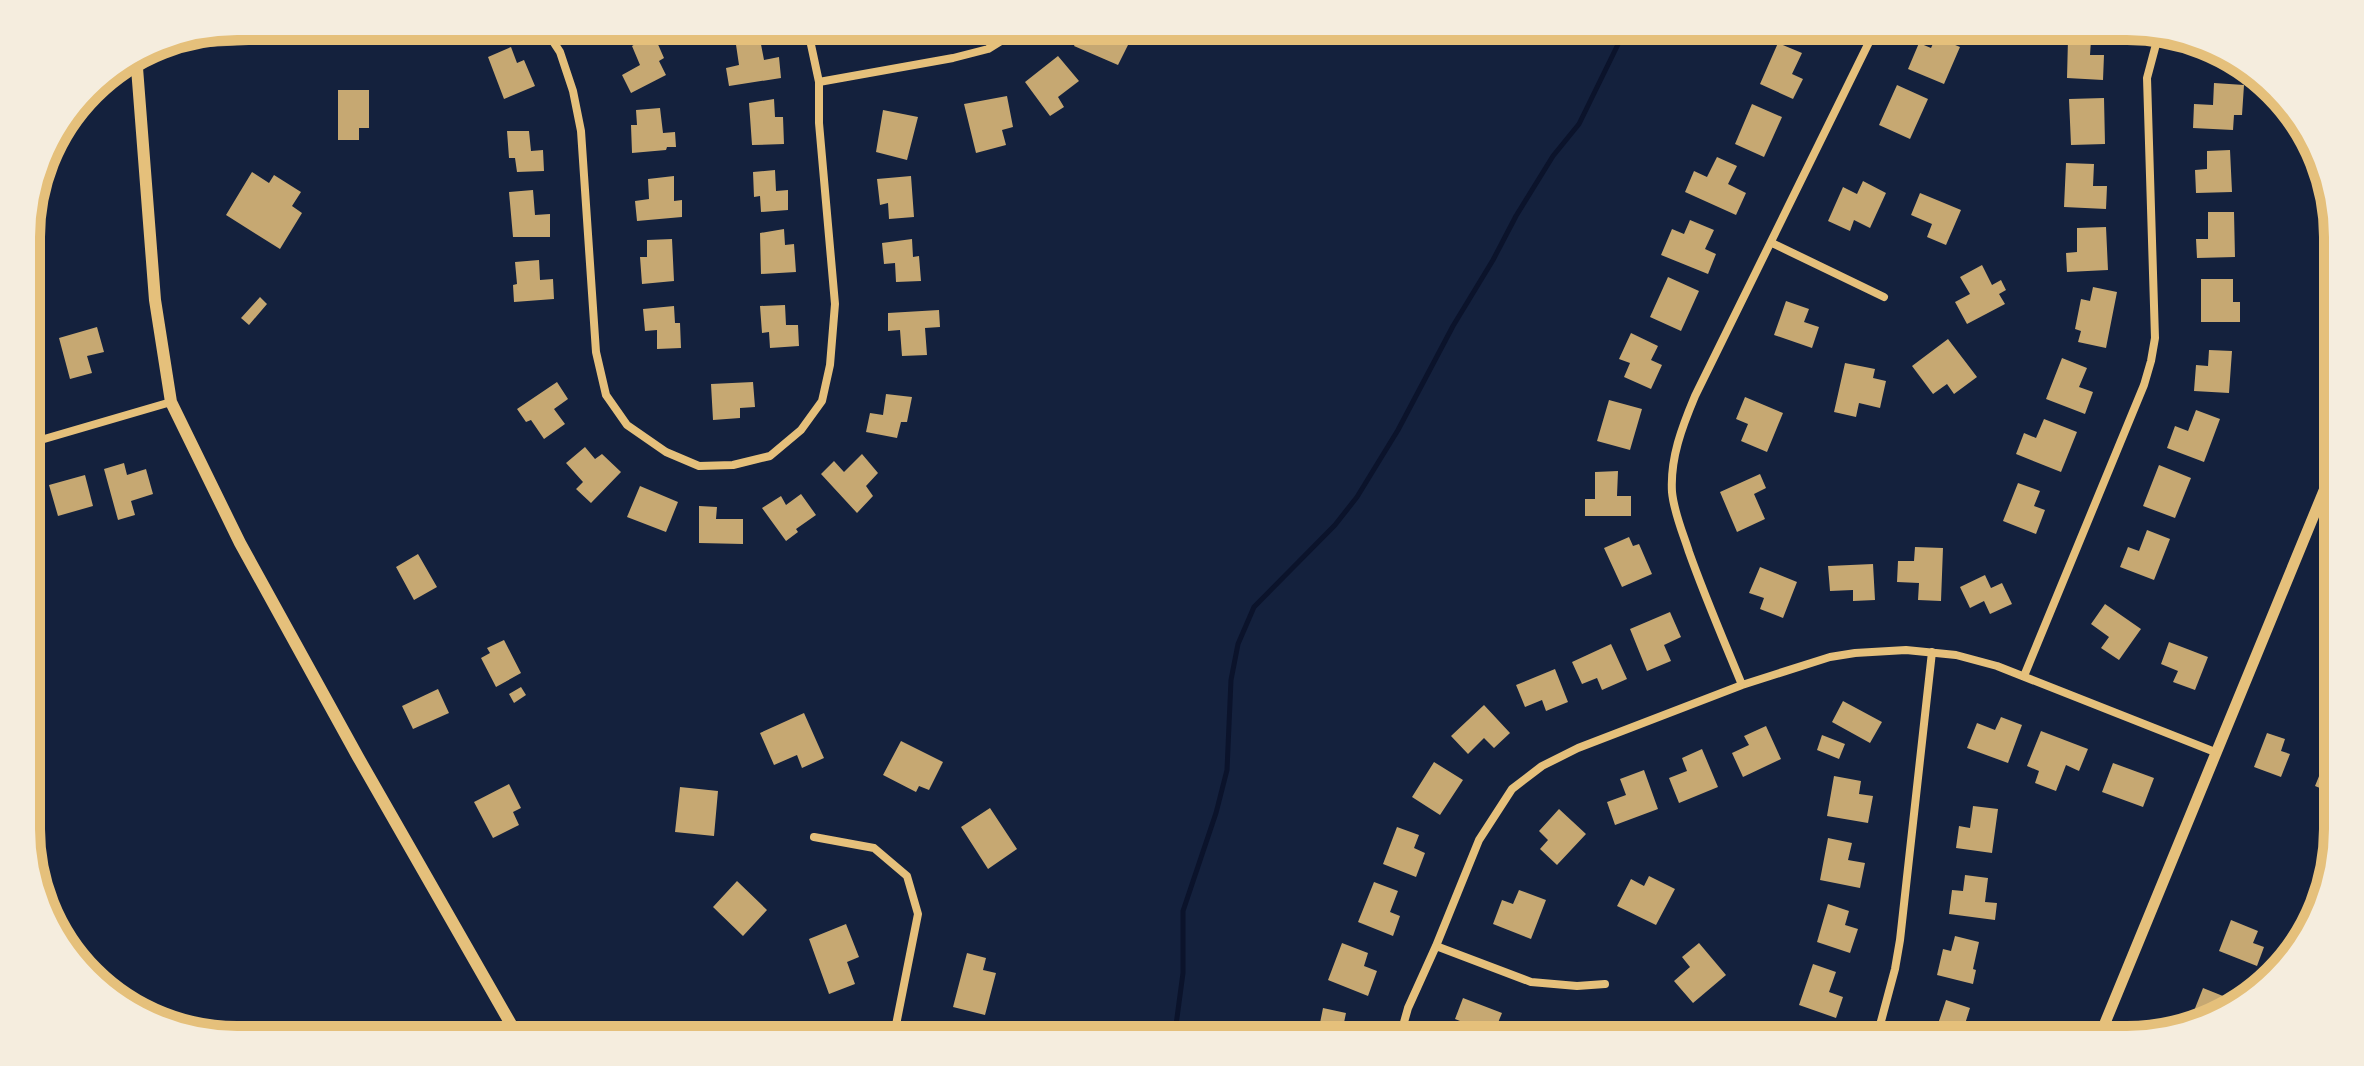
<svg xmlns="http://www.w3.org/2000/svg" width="2364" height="1066" font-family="'PT Sans Narrow',sans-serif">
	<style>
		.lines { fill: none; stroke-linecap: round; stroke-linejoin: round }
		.stream { stroke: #0b132b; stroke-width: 5 }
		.building { fill: #c6a872 }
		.minor { stroke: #e5c07b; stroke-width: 8 }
		.tertiary { stroke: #e5c07b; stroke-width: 11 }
		.secondary { stroke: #e5c07b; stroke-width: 12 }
		.rim { fill: none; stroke: #e5c07b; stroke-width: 10 }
	</style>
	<rect width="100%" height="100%" fill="#14213d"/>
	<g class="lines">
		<!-- stream -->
		<path class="stream" d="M1174,1040l9,-67v-62l33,-98 11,-43 4,-90 7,-36 16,-37 81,-82 22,-28 41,-67 55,-104 40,-66 23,-44 37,-60 26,-32 48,-98"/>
	</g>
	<!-- building -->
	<path class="building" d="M237,26h11l1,19 -44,2 -1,-14z
		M272,26h40v4l-40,3z
		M428,26h27l-3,8z
		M1083,26l17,7 3,-7h26l-7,16 6,3 -10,20 -44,-19z
		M1792,26h35l-5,14 -31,-11z
		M653,33l11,25 -5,3 7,14 -35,18 -9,-18 18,-10 -8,-19z
		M759,34l5,26 15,-3 2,21 -52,8 -3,-18 13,-3 -4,-27z
		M1936,37l24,10 -16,37 -36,-15 11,-26 12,5z
		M2068,39l23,1 -1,15h14l-1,25 -36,-2z
		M1778,43l24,10 -10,21 11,5 -10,20 -33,-15z
		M511,47l6,16 7,-3 11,26 -31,13 -16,-42z
		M1058,56l21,25 -21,16 6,10 -14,9 -25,-34z
		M2214,83l30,2 -2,30h-8l-1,15 -40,-2 1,-24 19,1z
		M1897,85l31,14 -18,40 -31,-14z
		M338,90h31v38h-10v12h-21z
		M1007,96l6,31 -11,3 4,15 -30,8 -12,-49z
		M2104,98l1,46 -34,1 -2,-46z
		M774,99l1,18h8l1,27 -32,1 -3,-42z
		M1752,104l30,13 -18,40 -29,-13z
		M660,108l3,25 12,-1 1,15h-9l-1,3 -34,3 -1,-28h6l-1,-15z
		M883,110l35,7 -11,43 -31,-8z
		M507,131h22l2,20 12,-1 1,21 -27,1 -2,-14h-6z
		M2230,150l2,42 -36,1 -1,-23 12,-1v-18z
		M1717,157l20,9 -9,18 18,9 -10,22 -51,-23 9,-21 13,6z
		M2066,163l28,1 -1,22h14l-1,23 -42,-2z
		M775,170l1,21 12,-1v20l-27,2 -1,-16 -6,1 -1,-25z
		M252,172l17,11 5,-8 27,17 -9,14 10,7 -22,36 -54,-34z
		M674,176v25l8,-1v17l-45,4 -2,-20 14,-2 -1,-20z
		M911,176l3,41 -25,2 -1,-16 -8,2 -3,-26z
		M1863,181l23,12 -16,35 -16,-8 -4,11 -22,-10 15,-34 14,7z
		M533,190l2,25 15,-1v23h-37l-4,-45z
		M1920,193l41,17 -15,35 -19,-8 5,-13 -21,-9z
		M2208,212h26l1,45 -38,1 -1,-19h12z
		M1690,220l24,10 -9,19 11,5 -8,20 -47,-19 11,-26 12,5z
		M2106,227l2,43 -41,2 -1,-19 11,-1v-24z
		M784,229l1,16 9,-1 2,28 -35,2 -1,-41z
		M672,239l2,42 -32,3 -2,-27h7v-17z
		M912,239l1,18 6,-1 2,25 -25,1 -1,-19 -11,1 -2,-21z
		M539,260l1,20 13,-1 1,20 -40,3 -1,-17 4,-1 -2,-22z
		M1982,265l10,20 9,-5 5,10 -7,4 6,10 -38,20 -12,-22 15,-8 -10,-17z
		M1668,277l31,14 -18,40 -31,-14z
		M2201,279h32v23h7v20h-39z
		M2093,287l24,5 -11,56 -28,-6 3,-11 -6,-2 6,-30 9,2z
		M260,297l7,7 -18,21 -8,-7z
		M1786,301l23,8 -5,13 15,5 -7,21 -38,-13z
		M785,305l1,20h12l1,21 -29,2 -1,-16 -7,1 -2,-27z
		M674,306l1,17h5l1,25 -24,1v-19l-12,1 -2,-22z
		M939,310l1,17 -15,1 2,27 -25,1 -2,-26 -12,1v-18z
		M97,327l7,25 -17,4 5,17 -22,6 -11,-41z
		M1631,333l27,13 -7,14 11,5 -11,24 -27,-12 6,-14 -11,-4z
		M1948,339l29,38 -23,17 -7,-10 -14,10 -21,-28z
		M2209,350l23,1 -3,42 -35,-2 2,-26 12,1z
		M2062,358l25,10 -8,19 14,5 -8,22 -39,-15z
		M1845,363l30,6 -2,9 13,3 -6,27 -21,-5 -3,14 -22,-5z
		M557,382l11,17 -14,10 11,15 -21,15 -13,-19 -5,2 -9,-13z
		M753,382l2,25 -15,1v10l-27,2 -2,-36z
		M886,394l26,3 -5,25h-6l-4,16 -31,-6 4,-19 13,2z
		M1745,397l38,16 -16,39 -26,-11 7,-17 -12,-5z
		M1609,400l33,9 -12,41 -33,-9z
		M2196,410l24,9 -16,43 -37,-14 8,-22 13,5z
		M2044,419l33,13 -16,40 -45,-18 8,-21 12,5z
		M585,447l10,12 7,-5 19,18 -30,31 -15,-14 7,-7 -17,-19z
		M862,454l16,19 -12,13 7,10 -16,17 -36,-39 13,-13 10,11z
		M124,463l3,12 19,-6 7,25 -22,7 4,14 -17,5 -14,-51z
		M2159,465l32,13 -16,40 -32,-12z
		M1618,471l-1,25h14v20h-46v-17h10v-27z
		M1760,474l6,14 -12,6 11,25 -28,13 -17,-40z
		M85,475l8,31 -35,10 -9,-31z
		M2018,483l22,8 -6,15 11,4 -9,24 -33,-13z
		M640,486l38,16 -12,30 -39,-15z
		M801,494l15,21 -20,14 2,3 -12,9 -24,-33 19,-12 5,9z
		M28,500l8,29 -9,3v-31z
		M699,506l18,1 -1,12h27v25l-44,-1z
		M2147,530l23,9 -16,41 -34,-13 8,-20 11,4z
		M1629,537l4,9 6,-2 13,30 -30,13 -18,-39z
		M1915,547l28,1 -2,53 -23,-1 1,-17 -22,-1 1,-21h16z
		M418,554l19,33 -23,13 -18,-33z
		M1873,564l2,36 -22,1v-11l-23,1 -2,-25z
		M1760,567l37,15 -14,36 -23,-9 4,-11 -15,-5z
		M1985,575l6,13 11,-5 10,21 -22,10 -6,-13 -14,7 -10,-21z
		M2105,604l36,25 -22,31 -18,-12 8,-11 -18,-13z
		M1670,612l11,25 -17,8 7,16 -24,10 -17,-42z
		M504,640l17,33 -25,14 -15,-29 9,-5 -3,-5z
		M2169,642l39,15 -13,33 -22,-8 5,-11 -17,-7z
		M1611,644l16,35 -25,11 -5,-12 -15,6 -10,-22z
		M1555,669l13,33 -22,9 -4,-11 -17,7 -9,-22z
		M521,687l5,8 -12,8 -5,-9z
		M2335,687l3,1v48l-19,-7z
		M438,689l11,24 -36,16 -11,-23z
		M1843,701l39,21 -12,21 -38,-21z
		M1484,705l26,28 -16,15 -10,-10 -16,16 -17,-18z
		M804,713l20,45 -22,10 -5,-13 -23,10 -14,-32z
		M2001,717l21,8 -14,38 -41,-15 10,-25 18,7z
		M1766,726l15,33 -38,18 -11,-24 17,-8 -5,-9z
		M2041,731l47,18 -9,22 -13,-6 -10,26 -21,-8 4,-12 -12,-5z
		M2267,733l18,6 -4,12 9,3 -9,23 -27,-10z
		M1822,735l23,9 -6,15 -22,-9z
		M901,741l42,21 -14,28 -10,-4 -3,6 -33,-17z
		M1702,749l16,38 -39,16 -10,-25 18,-7 -5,-13z
		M1434,762l29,18 -23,35 -28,-18z
		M2113,763l41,15 -11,29 -41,-15z
		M2324,764l14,5v10l-6,14 -17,-7z
		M1644,770l14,39 -43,16 -8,-23 19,-7 -6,-16z
		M1834,776l27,5 -2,13 14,2 -5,27 -41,-7z
		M509,784l12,24 -8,4 6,13 -26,13 -19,-36z
		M680,787l38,4 -4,45 -39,-4z
		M1973,806l25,3 -6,44 -36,-5 3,-22 11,2z
		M990,808l27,41 -29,20 -27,-42z
		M1559,809l27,25 -29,31 -17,-16 8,-9 -9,-9z
		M1397,827l22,8 -5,13 11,5 -9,24 -33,-13z
		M1828,838l24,5 -4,17 17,3 -5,25 -40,-8z
		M1965,875l23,3 -3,24 12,1 -2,17 -46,-6 3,-24 11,1z
		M1649,876l26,13 -19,36 -39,-19 14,-27 13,7z
		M737,881l30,29 -24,26 -30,-29z
		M1374,882l24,9 -8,21 10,4 -7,20 -35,-14z
		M1519,890l27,10 -15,39 -38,-15 9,-24 11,4z
		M1828,904l21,7 -4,14 13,4 -8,24 -33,-11z
		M2231,920l27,11 -5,12 11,4 -7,19 -38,-15z
		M846,924l13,33 -12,5 8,22 -26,10 -20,-55z
		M1955,936l24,6 -6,27 3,1 -3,14 -36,-9 6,-26 8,2z
		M1342,943l26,10 -4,13 13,5 -9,25 -40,-16z
		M1699,943l27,32 -33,28 -19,-22 16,-14 -8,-10z
		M967,953l19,5 -3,12 13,3 -11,42 -32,-8z
		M1813,964l23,8 -7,20 14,5 -7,21 -37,-13z
		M2203,988l25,10 -6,14 -29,10 2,-4 -3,-2z
		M1463,998l39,15 -9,22 12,5h-41l6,-15 -15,-6z
		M1946,1000l24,8 -10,32h-38l6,-19 10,3z
		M1323,1008l23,5 -5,24 7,3h-43l4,-19 11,2z
		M1667,1026l14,14h-27z
		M1792,1031l21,8v1h-24z"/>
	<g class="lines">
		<!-- minor -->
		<path class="minor" d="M543,26l17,26 13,39 8,40 15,221 10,43 21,30 39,27 33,14 34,-1 37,-9 31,-26 21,-29 8,-36 5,-61 -16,-181v-41l-12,-56
			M819,82l134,-24 35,-9 24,-15 8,-8
			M1772,243l112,54
			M27,444l144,-42
			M2024,676l120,-291 7,-24 4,-23 -8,-260 12,-45
			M1742,685c-18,-44 -37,-88 -53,-133 -6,-19 -15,-39 -17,-60 -2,-34 10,-65 23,-96l182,-370
			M814,837l60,11 33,28 11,38 -25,126
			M1436,946l95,36 46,4 28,-2
			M1399,1040l9,-32 28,-62 43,-106 33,-51 30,-23 36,-18 164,-63 88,-28 25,-4 51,-3 50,5 41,11 218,86
			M1876,1040l19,-71 5,-29 32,-288"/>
		<!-- tertiary -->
		<path class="tertiary" d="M2098,1040l239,-581"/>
		<!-- secondary -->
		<path class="secondary" d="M136,55l19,245 16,102 69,141 118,214 162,283"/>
	</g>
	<!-- crop -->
	<path d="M0 0H2364V1066H0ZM237 40H2127A197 197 0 0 1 2324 237V829A197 197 0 0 1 2127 1026H237A197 197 0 0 1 40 829V237A197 197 0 0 1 237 40Z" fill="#f5edde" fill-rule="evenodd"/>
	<path class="rim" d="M237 40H2127A197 197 0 0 1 2324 237V829A197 197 0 0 1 2127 1026H237A197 197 0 0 1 40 829V237A197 197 0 0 1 237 40Z"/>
</svg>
